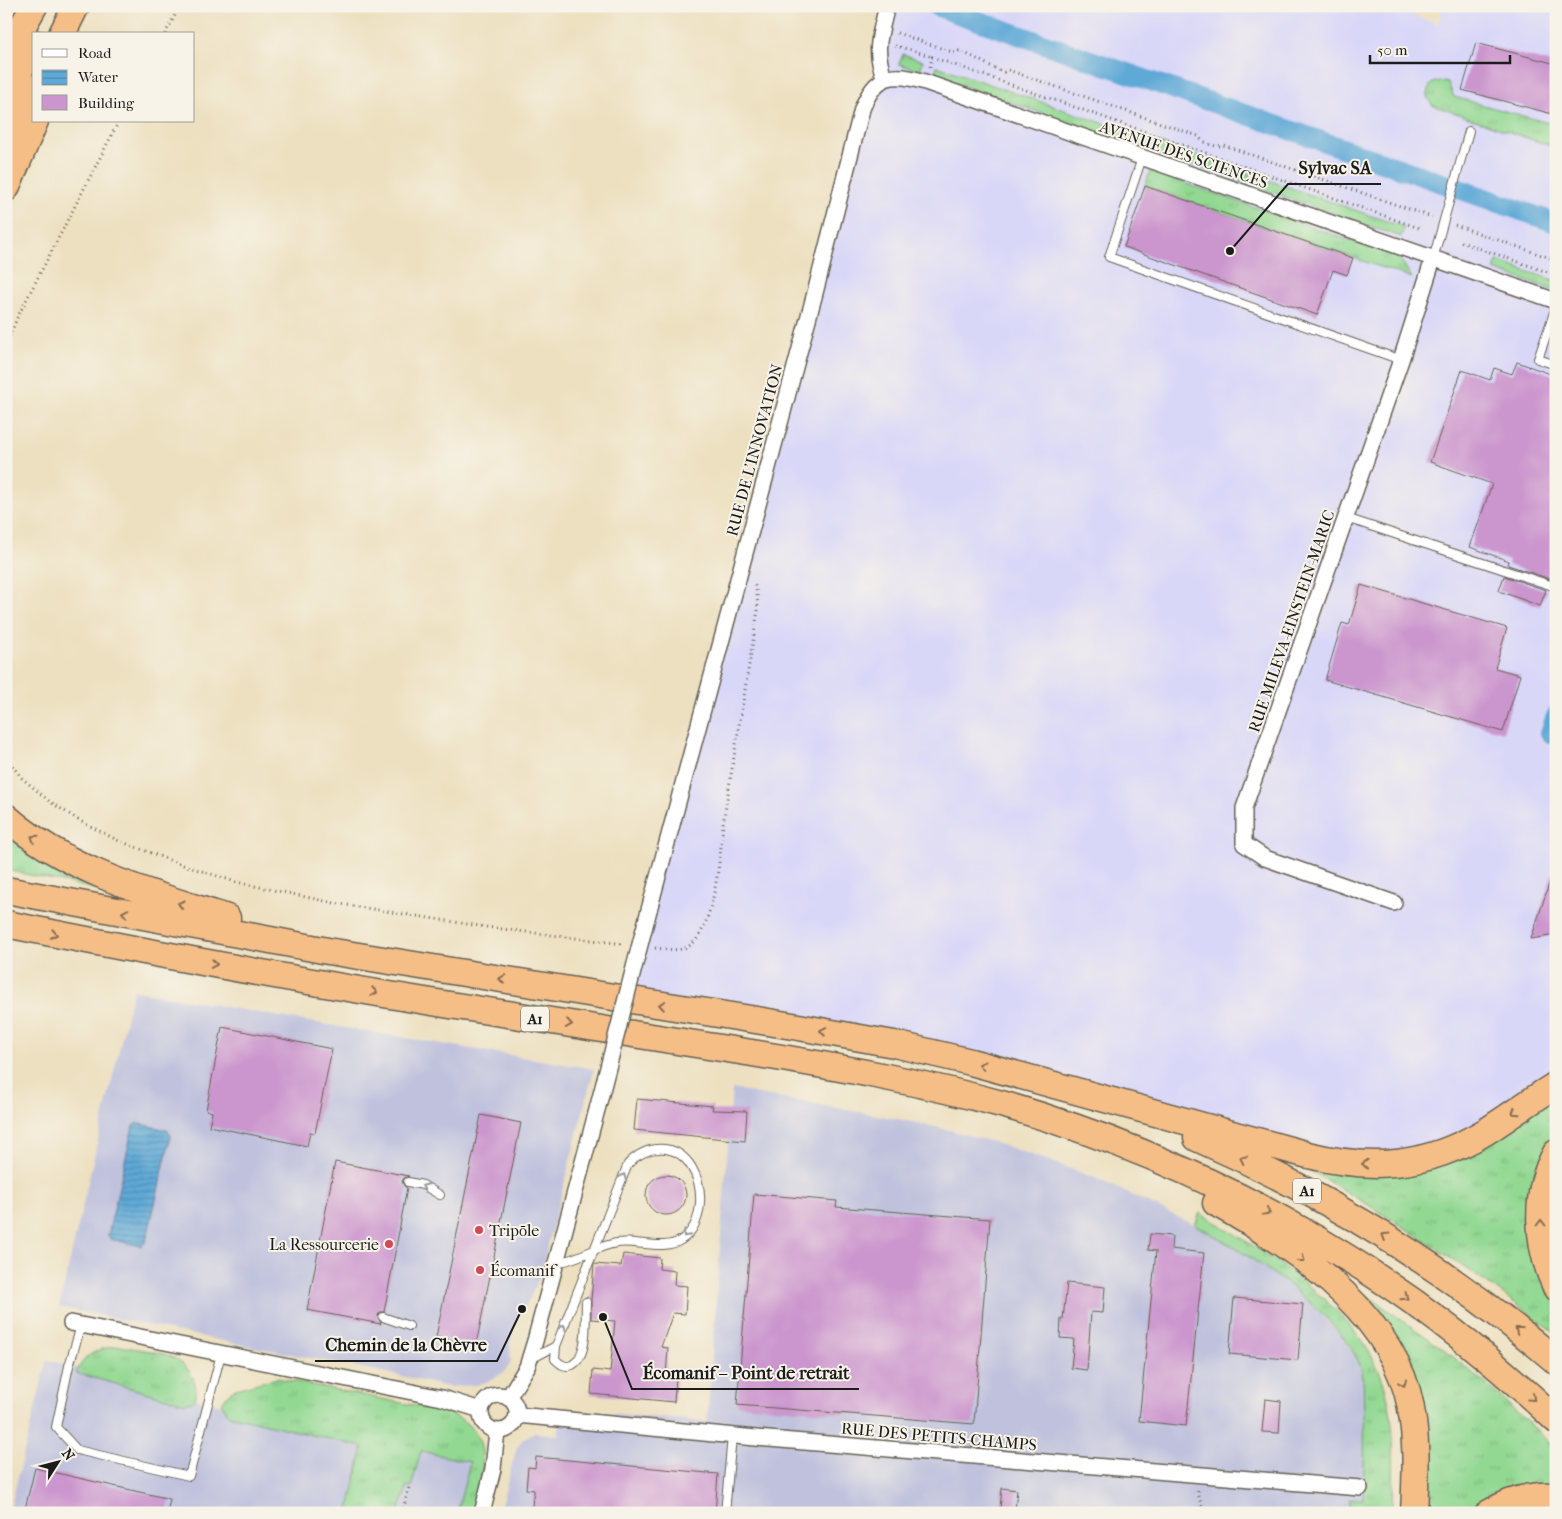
<svg xmlns="http://www.w3.org/2000/svg" width="1562" height="1519" font-family="'IM FELL French Canon',serif">
	<style>
		.built { fill: #d9d7f8 }
		.industrial { fill: #c0c2dd }
		.grass { fill: url(#grass-tufts); stroke: #577a57 }
		.water { fill: url(#water-rules); stroke: #3e627a }
		.lines { fill: none; stroke-linecap: round; stroke-linejoin: round }
		.canal { stroke: #5fa9d7; stroke-width: 20 }
		.building { fill: #cb95cd }
		.lane-casing { stroke: #656155; stroke-width: 10 }
		.street-casing { stroke: #656155; stroke-width: 18 }
		.highway-casing { stroke: #656155; stroke-width: 29 }
		.path { stroke: #656155; stroke-width: 3; stroke-dasharray: 1 4; stroke-linecap: butt }
		.lane { stroke: #fff; stroke-width: 8 }
		.street { stroke: #fff; stroke-width: 15 }
		.highway { stroke: #f6be87; stroke-width: 26 }
		.street-bridge-casing { stroke: #656155; stroke-width: 18; stroke-linecap: butt }
		.street-bridge { stroke: #fff; stroke-width: 15 }
		.oneway { stroke: #896d52 }
		.oneway2 { stroke: #999 }
		.poi-dot { fill: #d1495b; stroke: #f7f3e8; stroke-width: 2 }
		.labels { text-anchor: middle; stroke-width: 4; stroke-linejoin: round; paint-order: stroke }
		.shield { fill: #f7f3e8; stroke: #5e5c59; stroke-width: 1 }
		.shield-label { font-size: 15px; font-weight: bold; fill: #1c1c1c }
		.street-label { font-size: 16px; fill: #1c1c1c; stroke: #f7f3e8 }
		.poi-label { font-size: 16px; fill: #1c1c1c; stroke: #f7f3e8; text-anchor: start }
		.leader { fill: none; stroke: #1c1c1c; stroke-width: 2 }
		.callout-dot { fill: #1c1c1c; stroke: #f7f3e8; stroke-width: 2 }
		.callout-label { font-size: 18px; text-anchor: middle; font-weight: bold; fill: #1c1c1c; stroke: #f7f3e8; stroke-width: 4; stroke-linejoin: round; paint-order: stroke }
	</style>
	<defs>
		<pattern id="grass-tufts" width="24" height="20" patternUnits="userSpaceOnUse" patternTransform="scale(1.25)"><rect width="24" height="20" fill="#92d892"/><path d="M3 7l-1-3M5 7V3M7 7l1-3M15 17l-1-3M17 17v-4M19 17l1-3" fill="none" stroke="#7db97d"/></pattern>
		<pattern id="water-rules" width="6" height="5" patternUnits="userSpaceOnUse" patternTransform="scale(1.25)"><rect width="6" height="5" fill="#5fa9d7"/><path d="M0 2.5h6" fill="none" stroke="#4e89ae"/></pattern>
	</defs>
	<rect width="100%" height="100%" fill="#f7f3e8"/>
	<filter id="ink" filterUnits="userSpaceOnUse"><feTurbulence type="fractalNoise" baseFrequency=".02" numOctaves="2"/><feDisplacementMap in="SourceGraphic" scale="10" xChannelSelector="R" yChannelSelector="G"/><feConvolveMatrix kernelMatrix="1 2 1 2 8 2 1 2 1" color-interpolation-filters="sRGB"/></filter>
	<filter id="wash" filterUnits="userSpaceOnUse"><feTurbulence type="fractalNoise" baseFrequency=".0096" numOctaves="4" result="noise"/><feDisplacementMap in="SourceGraphic" scale="20" xChannelSelector="R" yChannelSelector="G"/><feGaussianBlur stdDeviation="1.12" result="paint"/><feColorMatrix in="noise" values="0 0 0 0 0 0 0 0 0 0 0 0 0 0 0 0 0 1.4 0 .05"/><feComposite in="paint" operator="in"/></filter>
	<g filter="url(#wash)">
		<rect width="100%" height="100%" fill="#ede0c0"/>
		<!-- built -->
		<path class="built" d="M887,6h500l51,18 5,-18h113v1079l-166,79 -419,-102 -345,-63 250,-913z"/>
		<!-- industrial -->
		<path class="industrial" d="M133,990l165,30 296,49 -55,210 -13,27h-6l-10,37 1,20 -7,9 -13,8 -14,5 -29,2 -60,-14 -155,-30 -174,-36z
			M732,1089l166,30 51,11 44,12 57,19 50,19 95,45 28,14 41,26 47,39 29,30 16,23 7,19 2,62 -2,62 -13,-1v14h-851l18,-66 7,-9 10,-5 24,2 3,-26 146,13z
			M47,1360l162,42 261,60 -13,51h-448z"/>
		<!-- grass -->
		<path class="grass" d="M903,54l20,7 -3,10 -21,-7z
			M937,66l467,161 -3,10 -467,-161z
			M1440,81l8,2 6,14 102,28v23l-124,-43 -5,-8 3,-12 3,-2z
			M1150,171l245,85 8,7 9,15 -267,-92z
			M1497,261l59,20v10l-62,-21z
			M6,826l97,57 -3,7 -94,-20z
			M1556,1092v44l-9,14v138l9,17v28c-81,-60 -163,-116 -251,-165l2,-5 60,9z
			M1200,1213c65,39 164,98 185,175 12,40 8,83 7,125h-42v-14h13c1,-30 2,-61 1,-91 -1,-10 0,-21 -1,-31 -9,-57 -120,-127 -168,-152z
			M1368,1296l78,55 47,39 63,59v36l-77,22 -6,6h-47l1,-67 -64,-145z
			M120,1346c15,3 36,5 50,10 17,6 30,27 25,44l-10,3 -109,-30c9,-20 23,-25 44,-27z
			M277,1378l170,34c50,21 36,59 25,101h-15l13,-51 -49,-11 -10,36 -4,-1 -8,27h-51l15,-66 -134,-32 -8,-12 11,-13z"/>
		<!-- water -->
		<path class="water" d="M137,1123l30,7 4,5 -25,107 -5,4 -31,-7 -2,-4 25,-109z"/>
		<g class="lines">
			<!-- canal -->
			<path class="canal" d="M936,6l620,217
				M1550,733l6,-17"/>
		</g>
		<g id="blocks">
			<!-- building -->
			<path class="building" d="M1476,43l80,21v51l-94,-25z
				M1145,186l208,72 -6,17 -14,-5 -16,45 -193,-68z
				M1517,362l39,14v185l-6,18 -42,-14 1,-4 -39,-14 22,-63 -62,-22 32,-92 28,10 4,-12 18,6z
				M1504,576l42,14 -6,16 -41,-15z
				M1361,585l146,43 -12,40 25,7 -17,57 -178,-52 17,-57 7,2z
				M1553,872h3v63l-25,4z
				M222,1027l110,22 -17,84 -5,-1 -3,14 -98,-20 3,-14 -6,-2z
				M637,1099l76,7 -1,4 35,1 -2,30 -111,-11z
				M481,1115l40,8 -45,222 -40,-8z
				M335,1162l74,14 -5,2 -2,3 2,5 3,2 -23,124h-4l-2,4 3,8 -74,-14z
				M646 1195a20 20 0 1 1 40 0a20 20 0 1 1-40 0Z
				M754,1194l83,7 -1,6 154,12 -16,205 -237,-19z
				M1150,1234l22,2 -1,13 33,4 -18,173 -47,-5 17,-170 -8,-1z
				M623,1254l37,4 -1,11 16,2 -1,14 13,1 -2,28 -12,-1 -12,34 7,1 -2,29 10,1 -2,24 -83,-8 2,-24 17,2 5,-51 -24,-2v-19l3,-36 27,2z
				M1067,1283l38,4 -2,26 -12,-1 -4,58 -16,-2 3,-29 -14,-1 1,-19h2z
				M1234,1298l69,6 -5,56 -69,-6z
				M1265,1399l16,2 -2,32 -17,-1z
				M536,1457l182,17 -3,39h-184l3,-23 -8,-1 2,-22 7,1z
				M35,1468l135,31 -3,14h-143z
				M1002,1488l15,2 -2,20 -15,-1z"/>
		</g>
	</g>
	<g filter="url(#ink)">
		<use href="#blocks" fill-opacity="0" stroke="#656155" stroke-width="1"/>
		<g class="lines">
			<!-- lane casing -->
			<g class="lane-casing">
				<path id="lane" d="M1142,158l-33,99 292,103
					M1433,259l36,-128
					M1556,307l-18,52 18,6
					M1346,518l210,69
					M408,1182l15,3 17,10
					M383,1317l26,9
					M81,1326l-12,40 -13,61 21,23 112,26 32,-122
					M556,1346l-1,13c5,5 10,9 17,6 17,-9 13,-46 14,-63
					M531,1359l25,-13 72,-182c19,-20 49,-22 64,4 13,22 11,58 -11,72 -16,11 -45,0 -64,3 -21,3 -39,17 -61,20
					M725,1513l7,-77"/>
			</g>
			<!-- street casing -->
			<g class="street-casing">
				<path id="street" d="M885,79c-12,-29 -5,-44 2,-73
					M1394,903l-129,-45 -21,-14v-36l157,-448 32,-101
					M649,910l166,-617 47,-184c13,-34 30,-38 63,-27l631,219
					M71,1323l336,68 35,7 39,12
					M481 1413a18 18 0 1 1 36 0a18 18 0 1 1-36 0Z
					M508,1398l19,-31 8,-26 63,-235
					M517,1415l239,23 604,50
					M482,1513l11,-44 4,-38"/>
			</g>
			<!-- highway casing -->
			<g class="highway-casing">
				<path id="highway" d="M62,34l14,-28
					M6,56l28,-50
					M6,96l28,-53
					M6,141l28,-53
					M6,188l29,-67
					M6,817c63,55 143,76 221,101
					M6,890l322,61 465,75 101,18 77,18 337,93c65,16 119,12 177,-23 24,-15 46,-32 71,-47
					M6,924c169,34 338,65 508,91 79,13 159,25 238,38 85,14 170,29 253,52 204,59 397,167 551,315
					M1197,1138c130,57 251,131 359,223
					M1556,1153c-23,40 -19,94 0,134
					M1216,1203c74,41 166,103 191,188 11,39 9,82 7,122
					M1489,1513c21,-13 42,-19 67,-17"/>
			</g>
			<!-- path -->
			<path class="path" d="M897,33l58,20 4,-2c17,6 29,15 45,21l4,-2 190,66c5,7 17,12 25,9l209,72
				M165,34l15,-28
				M895,46l17,4 20,7
				M930,67l2,-10 487,171
				M1455,225l101,35
				M1461,242l95,33
				M6,346l11,-28 102,-197
				M6,758l16,20 27,23 31,20 37,19 60,23 59,19 98,21 152,24 138,17
				M655,948c12,1 24,4 34,-2 25,-14 32,-95 34,-122l35,-214 -1,-16 -3,-11
				M1198,1491v5l7,17
				M402,1513l7,-26"/>
			<!-- lane -->
			<use href="#lane" class="lane"/>
			<!-- street -->
			<use href="#street" class="street"/>
			<!-- highway -->
			<use href="#highway" class="highway"/>
			<!-- street-bridge casing -->
			<g class="street-bridge-casing">
				<path id="street-bridge" d="M598,1106l51,-196"/>
			</g>
			<!-- street-bridge -->
			<use href="#street-bridge" class="street-bridge"/>
		</g>
		<!-- one-way arrows -->
		<defs><path id="oneway-chevron" d="M-2-3.5L2.5 0L-2 3.5" fill="none" stroke-width="1.6" stroke-linecap="round" stroke-linejoin="round" transform="scale(1.25)"/></defs>
		<g class="oneway">
			<use href="#oneway-chevron" transform="translate(34 838) rotate(-146)"/>
			<use href="#oneway-chevron" transform="translate(181 904) rotate(-163)"/>
			<use href="#oneway-chevron" transform="translate(125 913) rotate(-169)"/>
			<use href="#oneway-chevron" transform="translate(54 934) rotate(11)"/>
			<use href="#oneway-chevron" transform="translate(214 964) rotate(10)"/>
			<use href="#oneway-chevron" transform="translate(502 979) rotate(-171)"/>
			<use href="#oneway-chevron" transform="translate(374 992) rotate(10)"/>
			<use href="#oneway-chevron" transform="translate(662 1005) rotate(-171)"/>
			<use href="#oneway-chevron" transform="translate(569 1024) rotate(9)"/>
			<use href="#oneway-chevron" transform="translate(823 1031) rotate(-170)"/>
			<use href="#oneway-chevron" transform="translate(982 1065) rotate(-165)"/>
			<use href="#oneway-chevron" transform="translate(1515 1112) rotate(146)"/>
			<use href="#oneway-chevron" transform="translate(1243 1159) rotate(-154)"/>
			<use href="#oneway-chevron" transform="translate(1365 1164) rotate(-177)"/>
			<use href="#oneway-chevron" transform="translate(1267 1212) rotate(29)"/>
			<use href="#oneway-chevron" transform="translate(1541 1223) rotate(-90)"/>
			<use href="#oneway-chevron" transform="translate(1385 1236) rotate(-148)"/>
			<use href="#oneway-chevron" transform="translate(1302 1259) rotate(37)"/>
			<use href="#oneway-chevron" transform="translate(1405 1297) rotate(35)"/>
			<use href="#oneway-chevron" transform="translate(1518 1330) rotate(-142)"/>
			<use href="#oneway-chevron" transform="translate(1403 1383) rotate(69)"/>
			<use href="#oneway-chevron" transform="translate(1532 1398) rotate(42)"/>
		</g>
		<g class="oneway2">
			<use href="#oneway-chevron" transform="translate(623 1177) rotate(-68)"/>
			<use href="#oneway-chevron" transform="translate(425 1187) rotate(-157)"/>
			<use href="#oneway-chevron" transform="translate(686 1234) rotate(134)"/>
			<use href="#oneway-chevron" transform="translate(563 1328) rotate(-68)"/>
		</g>
	</g>
	<!-- markers -->
	<g class="poi-dot">
		<circle cx="479" cy="1230" r="5"/>
		<circle cx="389" cy="1244" r="5"/>
		<circle cx="480" cy="1270" r="5"/>
	</g>
	<g class="labels">
		<!-- shield labels -->
		<g class="shield">
			<rect x="521" y="1006.5" width="28" height="25" rx="4"/>
			<rect x="1293" y="1178.5" width="28" height="25" rx="4"/>
		</g>
		<g class="shield-label">
			<text x="535" y="1024">A1</text>
			<text x="1307" y="1196">A1</text>
		</g>
		<!-- street labels -->
		<g class="street-label">
			<text transform="translate(1184 154) rotate(19)" y="6">AVENUE DES SCIENCES</text>
			<text transform="translate(754 450) rotate(-75)" y="6">RUE DE L'INNOVATION</text>
			<text transform="translate(1291 621) rotate(-71)" y="6">RUE MILEVA-EINSTEIN-MARIC</text>
			<text transform="translate(939 1436) rotate(5)" y="6">RUE DES PETITS-CHAMPS</text>
		</g>
		<!-- poi labels -->
		<g class="poi-label">
			<text x="489" y="1236">Tripōle</text>
			<text x="379" y="1250" text-anchor="end">La Ressourcerie</text>
			<text x="490" y="1276">Écomanif</text>
		</g>
	</g>
	<!-- callouts -->
	<path class="leader" d="M1230 251L1288 184H1381M522 1309L497 1361H315M603 1317L632 1389H859"/>
	<g class="callout-dot">
		<circle cx="1230" cy="251" r="5"/>
		<circle cx="522" cy="1309" r="5"/>
		<circle cx="603" cy="1317" r="5"/>
	</g>
	<g class="callout-label">
		<text x="1335" y="174">Sylvac SA</text>
		<text x="406" y="1351">Chemin de la Chèvre</text>
		<text x="746" y="1379">Écomanif – Point de retrait</text>
	</g>
	<!-- margin -->
	<rect width="1562" height="1519" fill="none" stroke="#f7f3e8" stroke-width="25"/>
	<!-- legend -->
	<rect x="32" y="32" width="162" height="90" fill="#f7f3e8" stroke="#9f9d96"/>
	<rect x="42" y="49" width="25" height="8" fill="#ffffff" stroke="#9f9d96"/>
	<text x="78" y="58" font-size="15" fill="#1c1c1c">Road</text>
	<rect x="42" y="70" width="25" height="15" fill="url(#water-rules)" stroke="#9f9d96"/>
	<text x="78" y="82" font-size="15" fill="#1c1c1c">Water</text>
	<rect x="42" y="95" width="25" height="15" fill="#cb95cd" stroke="#9f9d96"/>
	<text x="78" y="108" font-size="15" fill="#1c1c1c">Building</text>
	<!-- north arrow -->
	<g transform="translate(58 1462) rotate(54)" stroke="#f7f3e8" stroke-width="4" paint-order="stroke">
	<path d="M0-4L9 19L0 12L-9 19Z" fill="#1c1c1c"/>
	<text y="-8" font-size="14" font-weight="bold" text-anchor="middle" fill="#1c1c1c">N</text>
	</g>
	<!-- scale -->
	<path d="M1370 55v8h140v-8" fill="none" stroke="#1c1c1c" stroke-width="2.5"/>
	<text x="1377" y="55" font-size="15" fill="#1c1c1c" stroke="#f7f3e8" stroke-width="4" paint-order="stroke">50 m</text>
</svg>
